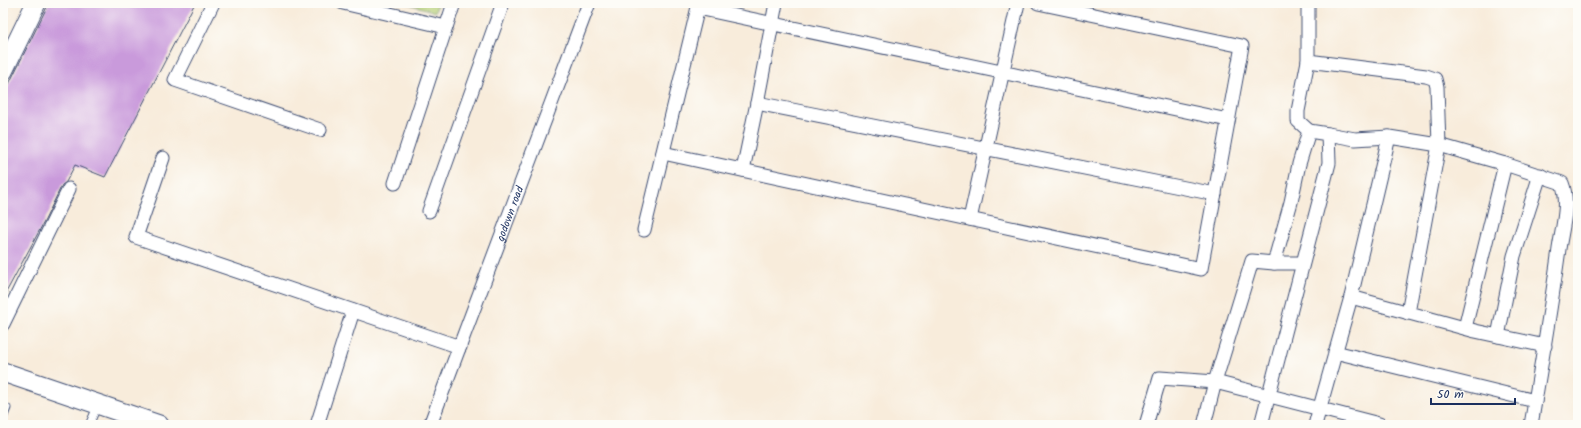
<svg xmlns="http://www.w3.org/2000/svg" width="1581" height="428" font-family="Kalam,sans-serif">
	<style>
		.green { fill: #b4ce73; stroke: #687e68 }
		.building { fill: #c99adb }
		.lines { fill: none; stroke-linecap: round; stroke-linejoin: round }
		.lane-casing { stroke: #3c4b71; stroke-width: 9 }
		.street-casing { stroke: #3c4b71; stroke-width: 15 }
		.secondary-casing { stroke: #3c4b71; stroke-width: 21 }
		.lane { stroke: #fff; stroke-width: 7 }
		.street { stroke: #fff; stroke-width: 13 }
		.secondary { stroke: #fff; stroke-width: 19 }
		.labels { text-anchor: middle; stroke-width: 3; stroke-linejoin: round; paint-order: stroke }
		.street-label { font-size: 11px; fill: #1b2f5e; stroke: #fdfcf7 }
	</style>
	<rect width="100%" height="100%" fill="#fdfcf7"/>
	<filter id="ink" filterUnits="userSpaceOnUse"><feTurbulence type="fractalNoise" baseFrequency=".025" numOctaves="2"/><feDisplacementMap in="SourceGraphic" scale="8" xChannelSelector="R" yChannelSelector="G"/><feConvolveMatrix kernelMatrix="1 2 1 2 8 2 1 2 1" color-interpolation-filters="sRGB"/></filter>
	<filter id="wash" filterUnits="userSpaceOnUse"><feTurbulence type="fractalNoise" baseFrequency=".012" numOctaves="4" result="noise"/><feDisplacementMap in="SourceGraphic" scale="16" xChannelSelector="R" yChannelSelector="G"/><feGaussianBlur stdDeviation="0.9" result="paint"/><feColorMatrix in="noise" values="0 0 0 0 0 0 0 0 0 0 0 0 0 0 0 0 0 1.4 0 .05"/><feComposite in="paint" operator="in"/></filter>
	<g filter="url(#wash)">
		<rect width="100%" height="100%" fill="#f8ecdb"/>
		<!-- green -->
		<path class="green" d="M406,3h32l-3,9z"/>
		<g id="blocks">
			<!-- building -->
			<path class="building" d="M49,3h146l-90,174 -30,-12 -9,17 -4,3 -18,37 -41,76v-202z"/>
		</g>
	</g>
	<g filter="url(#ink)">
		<use href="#blocks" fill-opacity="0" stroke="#3c4b71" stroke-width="1"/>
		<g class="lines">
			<!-- lane casing -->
			<g class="lane-casing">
				<path id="lane" d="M3,418l4,-10
					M89,425l9,-20"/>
			</g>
			<!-- street casing -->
			<g class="street-casing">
				<g id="street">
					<path d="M213,3l-38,77 145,50"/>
					<path d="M343,3l103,24"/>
					<path d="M776,3l-19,100 458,91"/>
					<path d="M698,8l530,112"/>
					<path d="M1308,61l118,15 9,3 2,8 2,58 -31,168"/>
					<path d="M1328,134l27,5 34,-2"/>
					<path d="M663,153l538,116 41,-223 -204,-43"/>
					<path d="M163,158l-27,79 324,110"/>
					<path d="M743,170l14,-67"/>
					<path d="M395,183l59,-180"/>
					<path d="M429,211l74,-208"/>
					<path d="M970,219l48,-216"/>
					<path d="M644,230l55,-227"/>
					<path d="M1274,263h28"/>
					<path d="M1351,297l124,34 70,15"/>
					<path d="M3,324l66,-135"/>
					<path d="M1465,328l40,-164"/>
					<path d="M1498,336l16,-80 26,-81"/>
					<path d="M1335,352l200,49"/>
					<path d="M317,425l36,-114"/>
					<path id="s1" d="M430,425l159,-422"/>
					<path d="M1146,425l14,-47 55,4 37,-121 22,2 17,-61 8,-38 10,-33 -11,-10v-10l10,-50v-58"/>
					<path d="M1204,425l11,-43 164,42v1"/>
					<path d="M1261,425l68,-262 -1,-29 -19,-3"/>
					<path d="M1315,425l36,-128 38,-160 50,8 66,19 57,19c8,20 0,45 -3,66 -8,59 -18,117 -28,176"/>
				</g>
			</g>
			<!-- secondary casing -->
			<g class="secondary-casing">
				<path id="secondary" d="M3,71l33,-68
					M3,372l156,53"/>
			</g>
			<!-- lane -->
			<use href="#lane" class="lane"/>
			<!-- street -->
			<use href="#street" class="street"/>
			<!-- secondary -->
			<use href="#secondary" class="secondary"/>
		</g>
	</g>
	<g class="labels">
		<!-- street labels -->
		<g class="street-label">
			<text dy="4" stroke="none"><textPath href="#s1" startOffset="226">godown road</textPath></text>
		</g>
	</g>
	<!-- margin -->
	<rect width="1581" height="428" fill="none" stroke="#fdfcf7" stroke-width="16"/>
	<!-- scale -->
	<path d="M1431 398v6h84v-6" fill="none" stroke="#1b2f5e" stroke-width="2"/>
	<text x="1437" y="398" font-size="12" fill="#1b2f5e" stroke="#fdfcf7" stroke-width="3" paint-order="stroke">50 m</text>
</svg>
